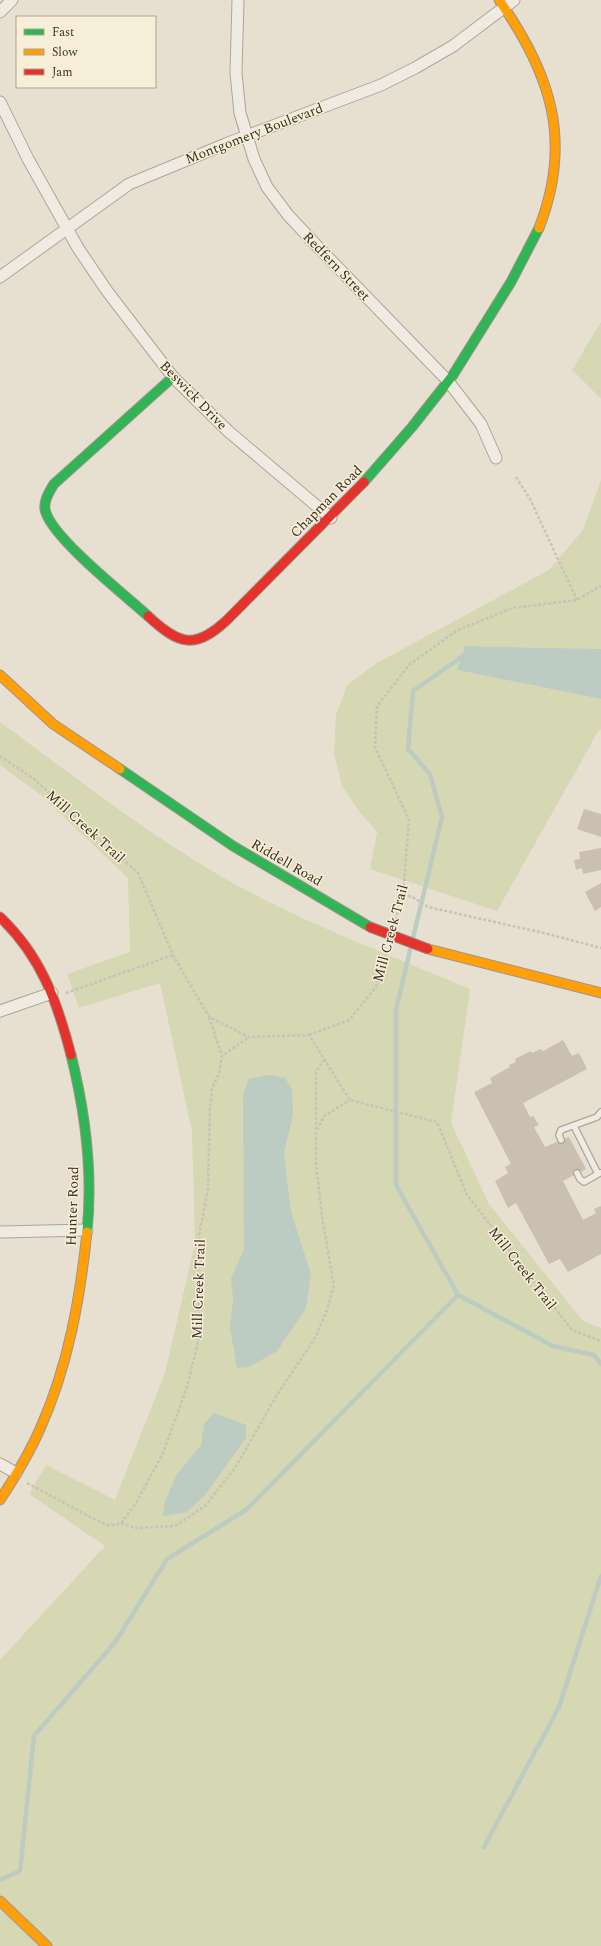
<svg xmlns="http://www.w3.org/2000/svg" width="601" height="1946" font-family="Spectral,serif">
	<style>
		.green { fill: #d6d7b3 }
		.water { fill: #bcccc2 }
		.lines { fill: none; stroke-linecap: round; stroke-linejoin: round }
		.stream { stroke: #bcccc2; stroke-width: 4.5 }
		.building { fill: #cbbfb2 }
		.lane-casing { stroke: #ada599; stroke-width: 8 }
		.street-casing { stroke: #ada599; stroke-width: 13 }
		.fast-casing { stroke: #9c958a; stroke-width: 11 }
		.slow-casing { stroke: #9c958a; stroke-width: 11 }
		.jam-casing { stroke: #9c958a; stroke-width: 11 }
		.path { stroke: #c8c2b9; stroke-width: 2.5; stroke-dasharray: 3 2; stroke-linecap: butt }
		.lane { stroke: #efebe3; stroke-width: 5.5 }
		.street { stroke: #efebe3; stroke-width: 11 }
		.fast { stroke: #30b455; stroke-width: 9 }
		.slow { stroke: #ff9f0a; stroke-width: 9 }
		.jam { stroke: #e5322d; stroke-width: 9 }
		.jam-bridge-casing { stroke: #928b80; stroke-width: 11; stroke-linecap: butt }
		.jam-bridge { stroke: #e5322d; stroke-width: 9 }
		.labels { text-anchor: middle; stroke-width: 3; stroke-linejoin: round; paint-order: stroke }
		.street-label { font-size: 14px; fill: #3d2e20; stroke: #f7eed8 }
	</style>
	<rect width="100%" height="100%" fill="#e7e0d1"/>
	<!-- green -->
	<path class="green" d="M601,322v77l-29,-29z
		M601,480v169l-136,-3 -8,24 144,29v31h-2l-102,181 -127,-42 7,-37 -18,-21 -17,-25 -8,-32 2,-39 11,-30 30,-22 172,-93 34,-40z
		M0,722c71,52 141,107 217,152 80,47 169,79 253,115l-19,134 38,81 94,117 18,7v618h-601v-286l105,-114 -76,-52 17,-29 69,35 50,-127 30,-130 -3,-112 -32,-148 -81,25 -12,-34 63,-22 -2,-74 -87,-83 -41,-30z"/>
	<!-- water -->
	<path class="water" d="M465,646l136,3v50l-144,-29z
		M269,1075l16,3 7,11 1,26 -9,38 7,59 20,62 -5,34 -29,43 -28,16 -12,1 -7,-40 3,-28 -2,-22 13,-28 -1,-155 6,-16z
		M214,1413l32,12v13l-41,57 -18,17 -24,4 2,-15 12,-27 24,-29 3,-21z"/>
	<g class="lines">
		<!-- stream -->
		<path class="stream" d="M413,938l29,-121 -12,-43 -22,-25 5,-58 50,-35
			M411,946l-15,64v175l62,110 95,51 41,9 7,9
			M484,1847l75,-140 42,-131
			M0,1880l20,-9 14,-135 82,-95 51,-82 79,-49 212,-215"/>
	</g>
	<!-- building -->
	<path class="building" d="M584,809l17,5v23l-24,-8z
		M601,848v22l-18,4 -1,-6 -6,2 -2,-10 6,-1 -1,-7z
		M601,883v24l-6,4 -10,-19z
		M563,1040l9,16 7,-3 8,16 -64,34 7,14 3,-1 6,9 -5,2 11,20 24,-10 17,32 -23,12 20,39 13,-7 -2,-4 7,-3v48l-33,18 -8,-13 -11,5 -33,-61 -8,5 -13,-27 13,-8 -3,-6 6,-3 -37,-72 18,-9 -2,-5 20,-11 -1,-2 7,-3 -1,-3 16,-8 1,2 9,-4 2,2z"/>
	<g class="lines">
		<!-- lane casing -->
		<g class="lane-casing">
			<path id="lane" d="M574,1126l24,48
				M561,1140l-2,-5 2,-5 36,-13 4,-5
				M577,1173l3,6 4,3 16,-9"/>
		</g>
		<!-- street casing -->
		<g class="street-casing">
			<path id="street" d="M238,0l-2,73 4,40 14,46 13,28 21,28 30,32 130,134 33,43 15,34
				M0,12l12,-12
				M0,102l28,57 50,89 29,43 66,86 55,54 103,87
				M0,277l129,-93 99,-41 153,-58 34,-17 38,-22 61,-46
				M0,1011l52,-18
				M0,1232l87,-2
				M0,1464l16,9"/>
		</g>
		<!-- fast casing -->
		<g class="fast-casing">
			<path id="fast" d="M364,482l48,-55 41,-52 58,-93 28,-54
				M148,616c-24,-22 -92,-75 -102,-103 -4,-10 3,-21 8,-29l119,-107
				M120,769l113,77 137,81
				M71,1055c14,56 22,118 16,177"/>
		</g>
		<!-- slow casing -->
		<g class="slow-casing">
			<path id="slow" d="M499,0c52,74 74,141 40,228
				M0,675l53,49 67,45
				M428,949l173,44
				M0,1500c15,-23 29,-46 40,-71 28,-62 40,-130 47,-197
				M0,1901l47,45"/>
		</g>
		<!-- jam casing -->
		<g class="jam-casing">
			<path id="jam" d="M148,616c31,29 47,34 79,4l137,-138
				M0,917c41,39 57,84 71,138"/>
		</g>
		<!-- path -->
		<path class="path" d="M516,477l14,22 47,101
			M0,756l34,23 104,94 35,82 36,62 40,20 60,-2 41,65 87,22 30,73 105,135 29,11
			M403,894l11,4 14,9 116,26 57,15
			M395,920l8,-26 6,-74 -34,-73 2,-41 32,-41 47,-34 56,-23 65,-8 24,-14
			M66,993l107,-38
			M209,1017l13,39
			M309,1035l40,-15 27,-33 11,-37
			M317,1130l7,-14 26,-16
			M27,1483l65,35 15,7h9l5,-2 15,-20 27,-50 24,-66 13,-54 -2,-49 1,-48 9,-47 2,-81 2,-19 7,-16 3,-17 27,-19
			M121,1523l15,5 39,-2 30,-20 30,-38 42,-73 38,-57 12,-28 7,-25 -11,-61 -7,-60v-92l8,-12"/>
		<!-- lane -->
		<use href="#lane" class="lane"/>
		<!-- street -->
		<use href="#street" class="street"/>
		<!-- fast -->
		<use href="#fast" class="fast"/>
		<!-- slow -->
		<use href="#slow" class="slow"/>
		<!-- jam -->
		<use href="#jam" class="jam"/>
		<!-- jam-bridge casing -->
		<g class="jam-bridge-casing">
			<path id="jam-bridge" d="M370,927l58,22"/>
		</g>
		<!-- jam-bridge -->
		<use href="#jam-bridge" class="jam-bridge"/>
	</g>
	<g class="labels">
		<!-- street labels -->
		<g class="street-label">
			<text transform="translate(254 133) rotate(-21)" y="5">Montgomery Boulevard</text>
			<text transform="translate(337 266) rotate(46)" y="5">Redfern Street</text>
			<text transform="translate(194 395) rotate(46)" y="5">Beswick Drive</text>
			<text transform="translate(326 501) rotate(-45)" y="5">Chapman Road</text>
			<text transform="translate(86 826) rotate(42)" y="5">Mill Creek Trail</text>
			<text transform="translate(287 862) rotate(30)" y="5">Riddell Road</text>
			<text transform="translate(390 933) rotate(-75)" y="5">Mill Creek Trail</text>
			<text transform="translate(72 1206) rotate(-88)" y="5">Hunter Road</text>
			<text transform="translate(523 1268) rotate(52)" y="5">Mill Creek Trail</text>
			<text transform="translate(198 1289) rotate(-88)" y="5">Mill Creek Trail</text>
		</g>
	</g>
	<!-- legend -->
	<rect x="16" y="16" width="140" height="72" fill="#f7eed8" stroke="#ada18e"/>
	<rect x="24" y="29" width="20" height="6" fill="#30b455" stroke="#ada18e"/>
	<text x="52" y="36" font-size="12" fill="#3d2e20">Fast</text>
	<rect x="24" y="49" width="20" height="6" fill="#ff9f0a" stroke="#ada18e"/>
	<text x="52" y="56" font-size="12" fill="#3d2e20">Slow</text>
	<rect x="24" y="69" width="20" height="6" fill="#e5322d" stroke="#ada18e"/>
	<text x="52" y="76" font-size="12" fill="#3d2e20">Jam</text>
</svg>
